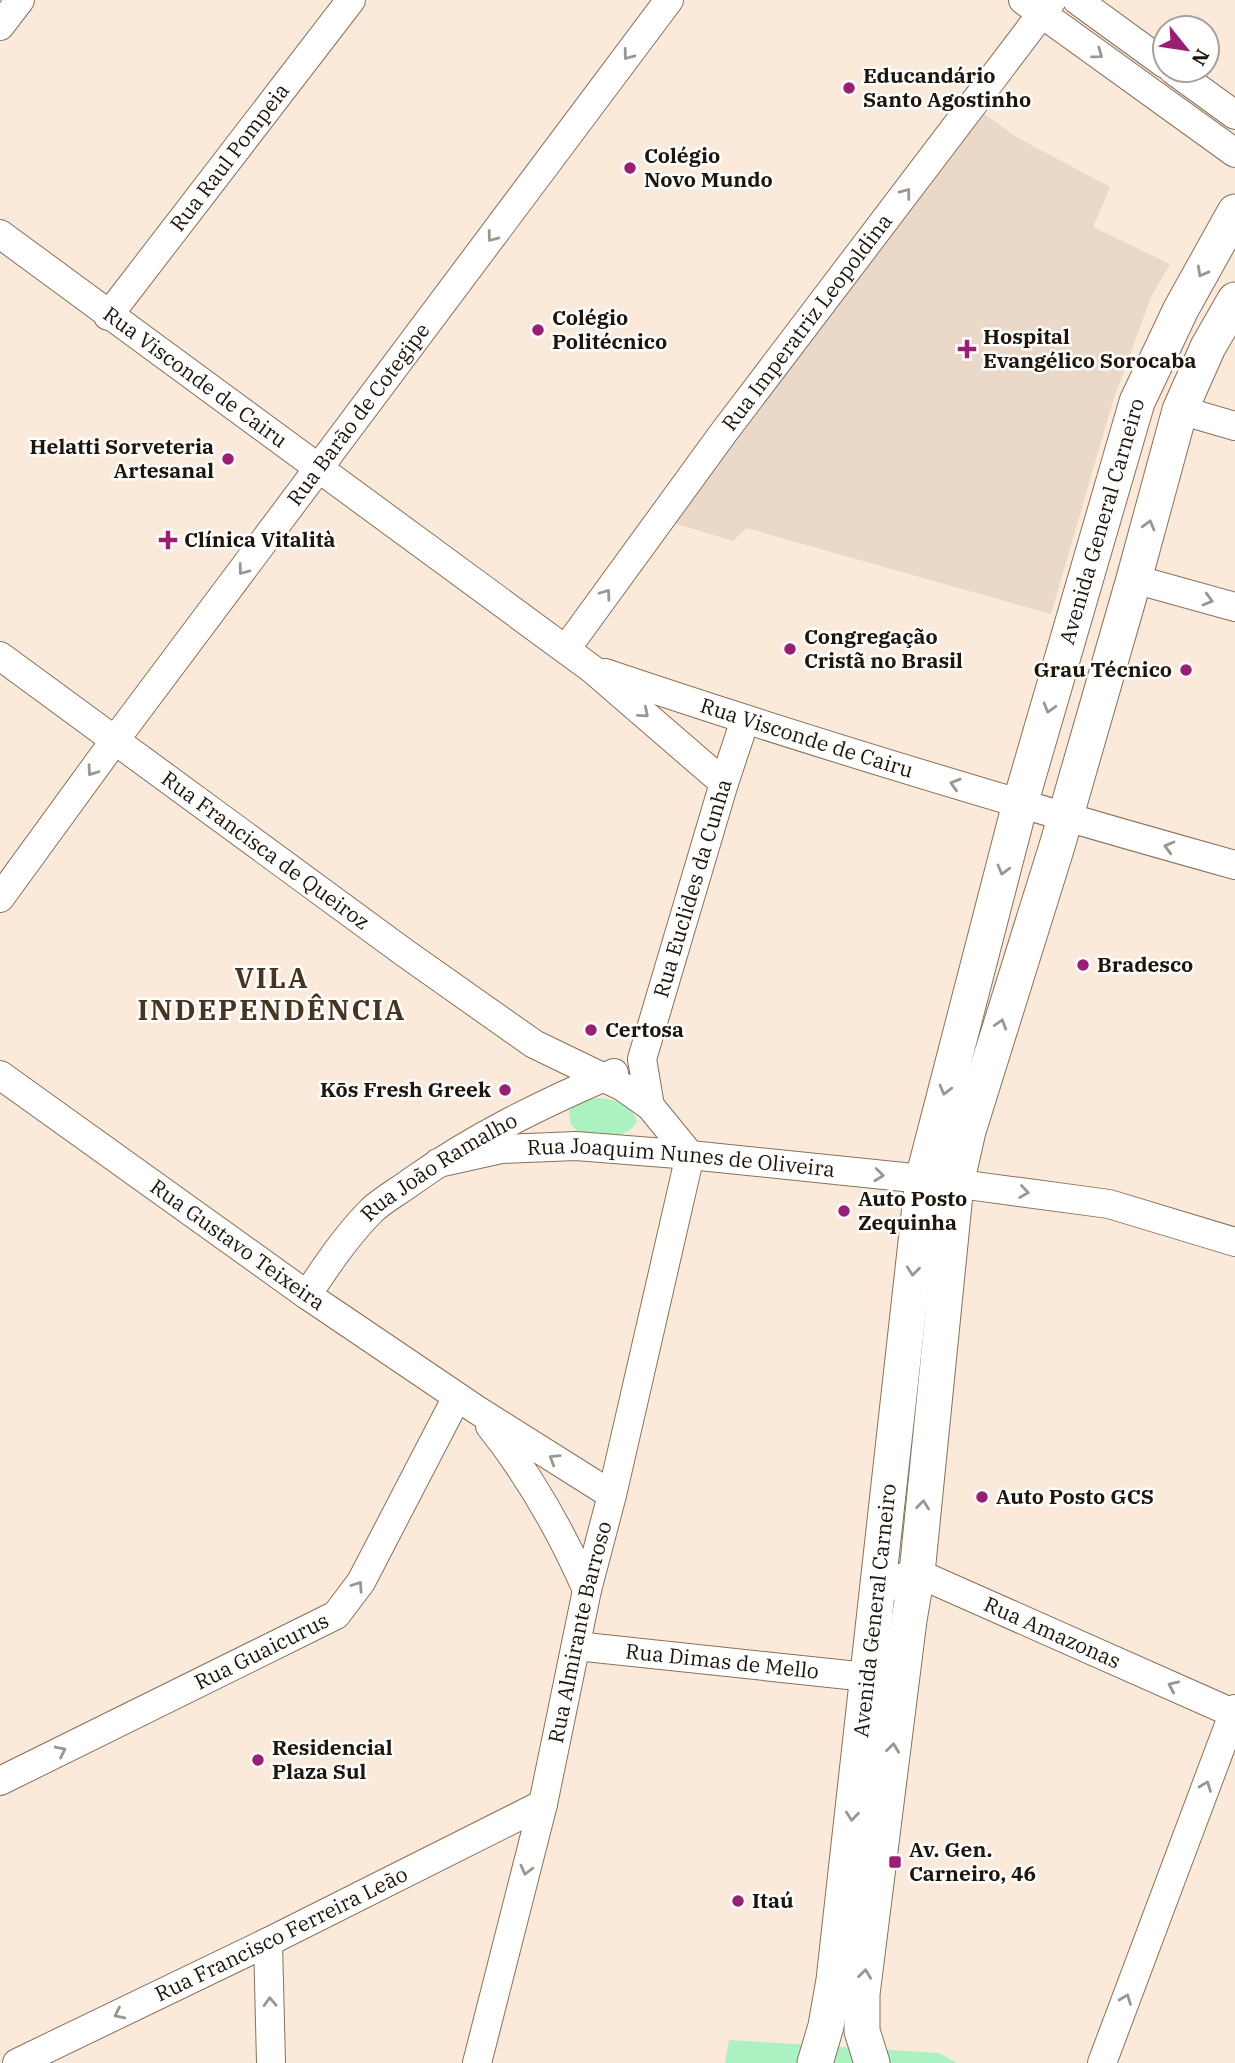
<svg xmlns="http://www.w3.org/2000/svg" width="1235" height="2063" font-family="'IBM Plex Serif',serif">
	<style>
		.medical { fill: #ead8c8 }
		.park { fill: #abf2c1 }
		.lines { fill: none; stroke-linecap: round; stroke-linejoin: round }
		.minor-casing { stroke: #897158; stroke-width: 30 }
		.major-casing { stroke: #897158; stroke-width: 37 }
		.minor { stroke: #fff; stroke-width: 28 }
		.major { stroke: #fff; stroke-width: 35 }
		.oneway { stroke: #9a9691 }
		.poi-dot { fill: #9c1e74; stroke: #fff; stroke-width: 2.5 }
		.labels { text-anchor: middle; stroke-width: 5; stroke-linejoin: round; paint-order: stroke }
		.poi-label { font-size: 21px; font-weight: bold; fill: #1e150b; stroke: #fff; text-anchor: start }
		.street-label { font-size: 21px; fill: #1e150b; stroke: #fff }
		.district-label { font-size: 28px; font-weight: bold; letter-spacing: 2px; fill: #49341d; stroke: #fff }
	</style>
	<rect width="100%" height="100%" fill="#fbeada"/>
	<!-- medical -->
	<path class="medical" d="M983,113l35,25 92,49 -17,40 77,37 -19,33 -38,104 -62,213 -305,-86 -13,13 -62,-19z"/>
	<!-- park -->
	<path class="park" d="M598,1098c18,2 35,5 39,24 -13,20 -38,13 -59,10l-8,-9 -1,-12 9,-9z
		M729,2040l210,13 18,10h-232z"/>
	<g class="lines">
		<!-- minor casing -->
		<g class="minor-casing">
			<g id="minor">
				<path d="M1023,0l212,153"/>
				<path d="M1077,0l88,64"/>
				<path d="M0,26l20,-26"/>
				<path d="M1173,70l62,45"/>
				<path id="s1" d="M0,234l592,435 132,114"/>
				<path id="s2" d="M108,316l243,-316"/>
				<path d="M1180,410l55,16"/>
				<path d="M1134,579l101,28"/>
				<path id="s3" d="M566,649l158,-217 328,-432"/>
				<path id="s4" d="M0,656l405,297 129,91 89,43 27,19"/>
				<path id="s5" d="M605,673c208,70 418,133 630,192"/>
				<path id="s6" d="M0,898l115,-158 554,-740"/>
				<path id="s7" d="M0,1075l307,220 170,115 135,85"/>
				<path id="s8" d="M690,1155l-40,-49 -8,-47 82,-276 21,-63"/>
				<path id="s9" d="M438,1163l63,-14 75,-3 114,9 233,24 186,25 126,38"/>
				<path id="s10" d="M307,1295c20,-30 40,-60 65,-85 12,-11 27,-19 39,-28 63,-45 133,-79 203,-109"/>
				<path d="M490,1426c40,50 71,105 97,164"/>
				<path id="s11" d="M876,1602c8,-17 23,-25 41,-29l318,141"/>
				<path id="s12" d="M576,1646l291,31"/>
				<path id="s13" d="M0,1781l336,-166 25,-33 96,-185"/>
				<path d="M268,1942l3,121"/>
				<path id="s14" d="M17,2063l251,-121 275,-138"/>
				<path id="s15" d="M477,2063l66,-259 44,-214 25,-95 78,-340"/>
				<path d="M1102,2063l133,-354"/>
			</g>
		</g>
		<!-- major casing -->
		<g class="major-casing">
			<g id="major">
				<path id="s16" d="M815,2063l11,-37 8,-46 89,-801 97,-375 117,-402 44,-93 54,-97"/>
				<path d="M872,2063l-10,-32v-37l47,-374 8,-47 39,-389 12,-53 89,-285 77,-267 46,-169 28,-63 27,-47"/>
			</g>
		</g>
		<!-- minor -->
		<use href="#minor" class="minor"/>
		<!-- major -->
		<use href="#major" class="major"/>
	</g>
	<!-- one-way arrows -->
	<defs><path id="oneway-chevron" d="M-2-3.5L2.5 0L-2 3.5" fill="none" stroke-width="1.6" stroke-linecap="round" stroke-linejoin="round" transform="scale(1.75)"/></defs>
	<g class="oneway">
		<use href="#oneway-chevron" transform="translate(1098 54) rotate(36)"/>
		<use href="#oneway-chevron" transform="translate(628 55) rotate(127)"/>
		<use href="#oneway-chevron" transform="translate(906 193) rotate(-53)"/>
		<use href="#oneway-chevron" transform="translate(492 237) rotate(127)"/>
		<use href="#oneway-chevron" transform="translate(1202 272) rotate(119)"/>
		<use href="#oneway-chevron" transform="translate(1149 525) rotate(-75)"/>
		<use href="#oneway-chevron" transform="translate(243 570) rotate(127)"/>
		<use href="#oneway-chevron" transform="translate(606 594) rotate(-54)"/>
		<use href="#oneway-chevron" transform="translate(1208 600) rotate(15)"/>
		<use href="#oneway-chevron" transform="translate(1049 708) rotate(106)"/>
		<use href="#oneway-chevron" transform="translate(644 713) rotate(41)"/>
		<use href="#oneway-chevron" transform="translate(92 771) rotate(126)"/>
		<use href="#oneway-chevron" transform="translate(955 784) rotate(-163)"/>
		<use href="#oneway-chevron" transform="translate(1169 847) rotate(-165)"/>
		<use href="#oneway-chevron" transform="translate(1003 870) rotate(105)"/>
		<use href="#oneway-chevron" transform="translate(1001 1024) rotate(-73)"/>
		<use href="#oneway-chevron" transform="translate(945 1090) rotate(105)"/>
		<use href="#oneway-chevron" transform="translate(879 1175) rotate(6)"/>
		<use href="#oneway-chevron" transform="translate(1024 1192) rotate(8)"/>
		<use href="#oneway-chevron" transform="translate(913 1271) rotate(96)"/>
		<use href="#oneway-chevron" transform="translate(554 1459) rotate(-148)"/>
		<use href="#oneway-chevron" transform="translate(923 1505) rotate(-84)"/>
		<use href="#oneway-chevron" transform="translate(358 1586) rotate(-56)"/>
		<use href="#oneway-chevron" transform="translate(1173 1686) rotate(-156)"/>
		<use href="#oneway-chevron" transform="translate(893 1748) rotate(-83)"/>
		<use href="#oneway-chevron" transform="translate(61 1751) rotate(-26)"/>
		<use href="#oneway-chevron" transform="translate(1206 1786) rotate(-69)"/>
		<use href="#oneway-chevron" transform="translate(852 1816) rotate(96)"/>
		<use href="#oneway-chevron" transform="translate(526 1870) rotate(104)"/>
		<use href="#oneway-chevron" transform="translate(865 1974) rotate(-83)"/>
		<use href="#oneway-chevron" transform="translate(1126 1999) rotate(-69)"/>
		<use href="#oneway-chevron" transform="translate(270 2002) rotate(-92)"/>
		<use href="#oneway-chevron" transform="translate(119 2014) rotate(154)"/>
	</g>
	<!-- markers -->
	<g class="poi-dot">
		<circle cx="849" cy="88" r="7"/>
		<circle cx="630" cy="168" r="7"/>
		<circle cx="538" cy="330" r="7"/>
		<path d="M963.5 338.5h7v7h7v7h-7v7h-7v-7h-7v-7h7z"/>
		<circle cx="228" cy="459" r="7"/>
		<path d="M164.5 529.5h7v7h7v7h-7v7h-7v-7h-7v-7h7z"/>
		<circle cx="790" cy="649" r="7"/>
		<circle cx="1186" cy="670" r="7"/>
		<circle cx="1083" cy="965" r="7"/>
		<circle cx="591" cy="1030" r="7"/>
		<circle cx="505" cy="1090" r="7"/>
		<circle cx="844" cy="1211" r="7"/>
		<circle cx="982" cy="1497" r="7"/>
		<circle cx="258" cy="1760" r="7"/>
		<rect x="888" y="1855" width="14" height="14" rx="3.5"/>
		<circle cx="738" cy="1901" r="7"/>
	</g>
	<g class="labels">
		<!-- poi labels -->
		<g class="poi-label">
			<text x="863" y="83">Educandário<tspan x="863" dy="24">Santo Agostinho</tspan></text>
			<text x="644" y="163">Colégio<tspan x="644" dy="24">Novo Mundo</tspan></text>
			<text x="552" y="325">Colégio<tspan x="552" dy="24">Politécnico</tspan></text>
			<text x="983" y="344">Hospital<tspan x="983" dy="24">Evangélico Sorocaba</tspan></text>
			<text x="214" y="454" text-anchor="end">Helatti Sorveteria<tspan x="214" dy="24">Artesanal</tspan></text>
			<text x="184" y="547">Clínica Vitalità</text>
			<text x="804" y="644">Congregação<tspan x="804" dy="24">Cristã no Brasil</tspan></text>
			<text x="1172" y="677" text-anchor="end">Grau Técnico</text>
			<text x="1097" y="972">Bradesco</text>
			<text x="605" y="1037">Certosa</text>
			<text x="491" y="1097" text-anchor="end">Kōs Fresh Greek</text>
			<text x="858" y="1206">Auto Posto<tspan x="858" dy="24">Zequinha</tspan></text>
			<text x="996" y="1504">Auto Posto GCS</text>
			<text x="272" y="1755">Residencial<tspan x="272" dy="24">Plaza Sul</tspan></text>
			<text x="909" y="1857">Av. Gen.<tspan x="909" dy="24">Carneiro, 46</tspan></text>
			<text x="752" y="1908">Itaú</text>
		</g>
		<!-- street labels -->
		<g class="street-label">
			<text dy="7" stroke="none"><textPath href="#s2" startOffset="200">Rua Raul Pompeia</textPath></text>
			<text dy="7" stroke="none"><textPath href="#s3" startOffset="406">Rua Imperatriz Leopoldina</textPath></text>
			<text dy="7" stroke="none"><textPath href="#s1" startOffset="242">Rua Visconde de Cairu</textPath></text>
			<text dy="7" stroke="none"><textPath href="#s6" startOffset="602">Rua Barão de Cotegipe</textPath></text>
			<text dy="7" stroke="none"><textPath href="#s16" startOffset="1573">Avenida General Carneiro</textPath></text>
			<text dy="7" stroke="none"><textPath href="#s5" startOffset="212">Rua Visconde de Cairu</textPath></text>
			<text dy="7" stroke="none"><textPath href="#s4" startOffset="329">Rua Francisca de Queiroz</textPath></text>
			<text dy="7" stroke="none"><textPath href="#s8" startOffset="289">Rua Euclides da Cunha</textPath></text>
			<text dy="7" stroke="none"><textPath href="#s9" startOffset="245">Rua Joaquim Nunes de Oliveira</textPath></text>
			<text dy="7" stroke="none"><textPath href="#s10" startOffset="187">Rua João Ramalho</textPath></text>
			<text dy="7" stroke="none"><textPath href="#s7" startOffset="292">Rua Gustavo Teixeira</textPath></text>
			<text dy="7" stroke="none"><textPath href="#s16" startOffset="457">Avenida General Carneiro</textPath></text>
			<text dy="7" stroke="none"><textPath href="#s11" startOffset="200">Rua Amazonas</textPath></text>
			<text dy="7" stroke="none"><textPath href="#s15" startOffset="443">Rua Almirante Barroso</textPath></text>
			<text dy="7" stroke="none"><textPath href="#s13" startOffset="292">Rua Guaicurus</textPath></text>
			<text dy="7" stroke="none"><textPath href="#s12" startOffset="147">Rua Dimas de Mello</textPath></text>
			<text dy="7" stroke="none"><textPath href="#s14" startOffset="294">Rua Francisco Ferreira Leão</textPath></text>
		</g>
		<!-- district labels -->
		<g class="district-label">
			<text x="272" y="988">VILA<tspan x="272" dy="32">INDEPENDÊNCIA</tspan></text>
		</g>
	</g>
	<!-- north arrow -->
	<g transform="translate(1186 49) rotate(120)"><circle r="33" fill="#ffffff" stroke="#a5a19d" stroke-width="2"/>
	<path d="M0-5L12 26L0 18L-12 26Z" fill="#9c1e74"/>
	<text y="-10" font-size="19" font-weight="bold" text-anchor="middle" fill="#1e150b">N</text>
	</g>
</svg>
